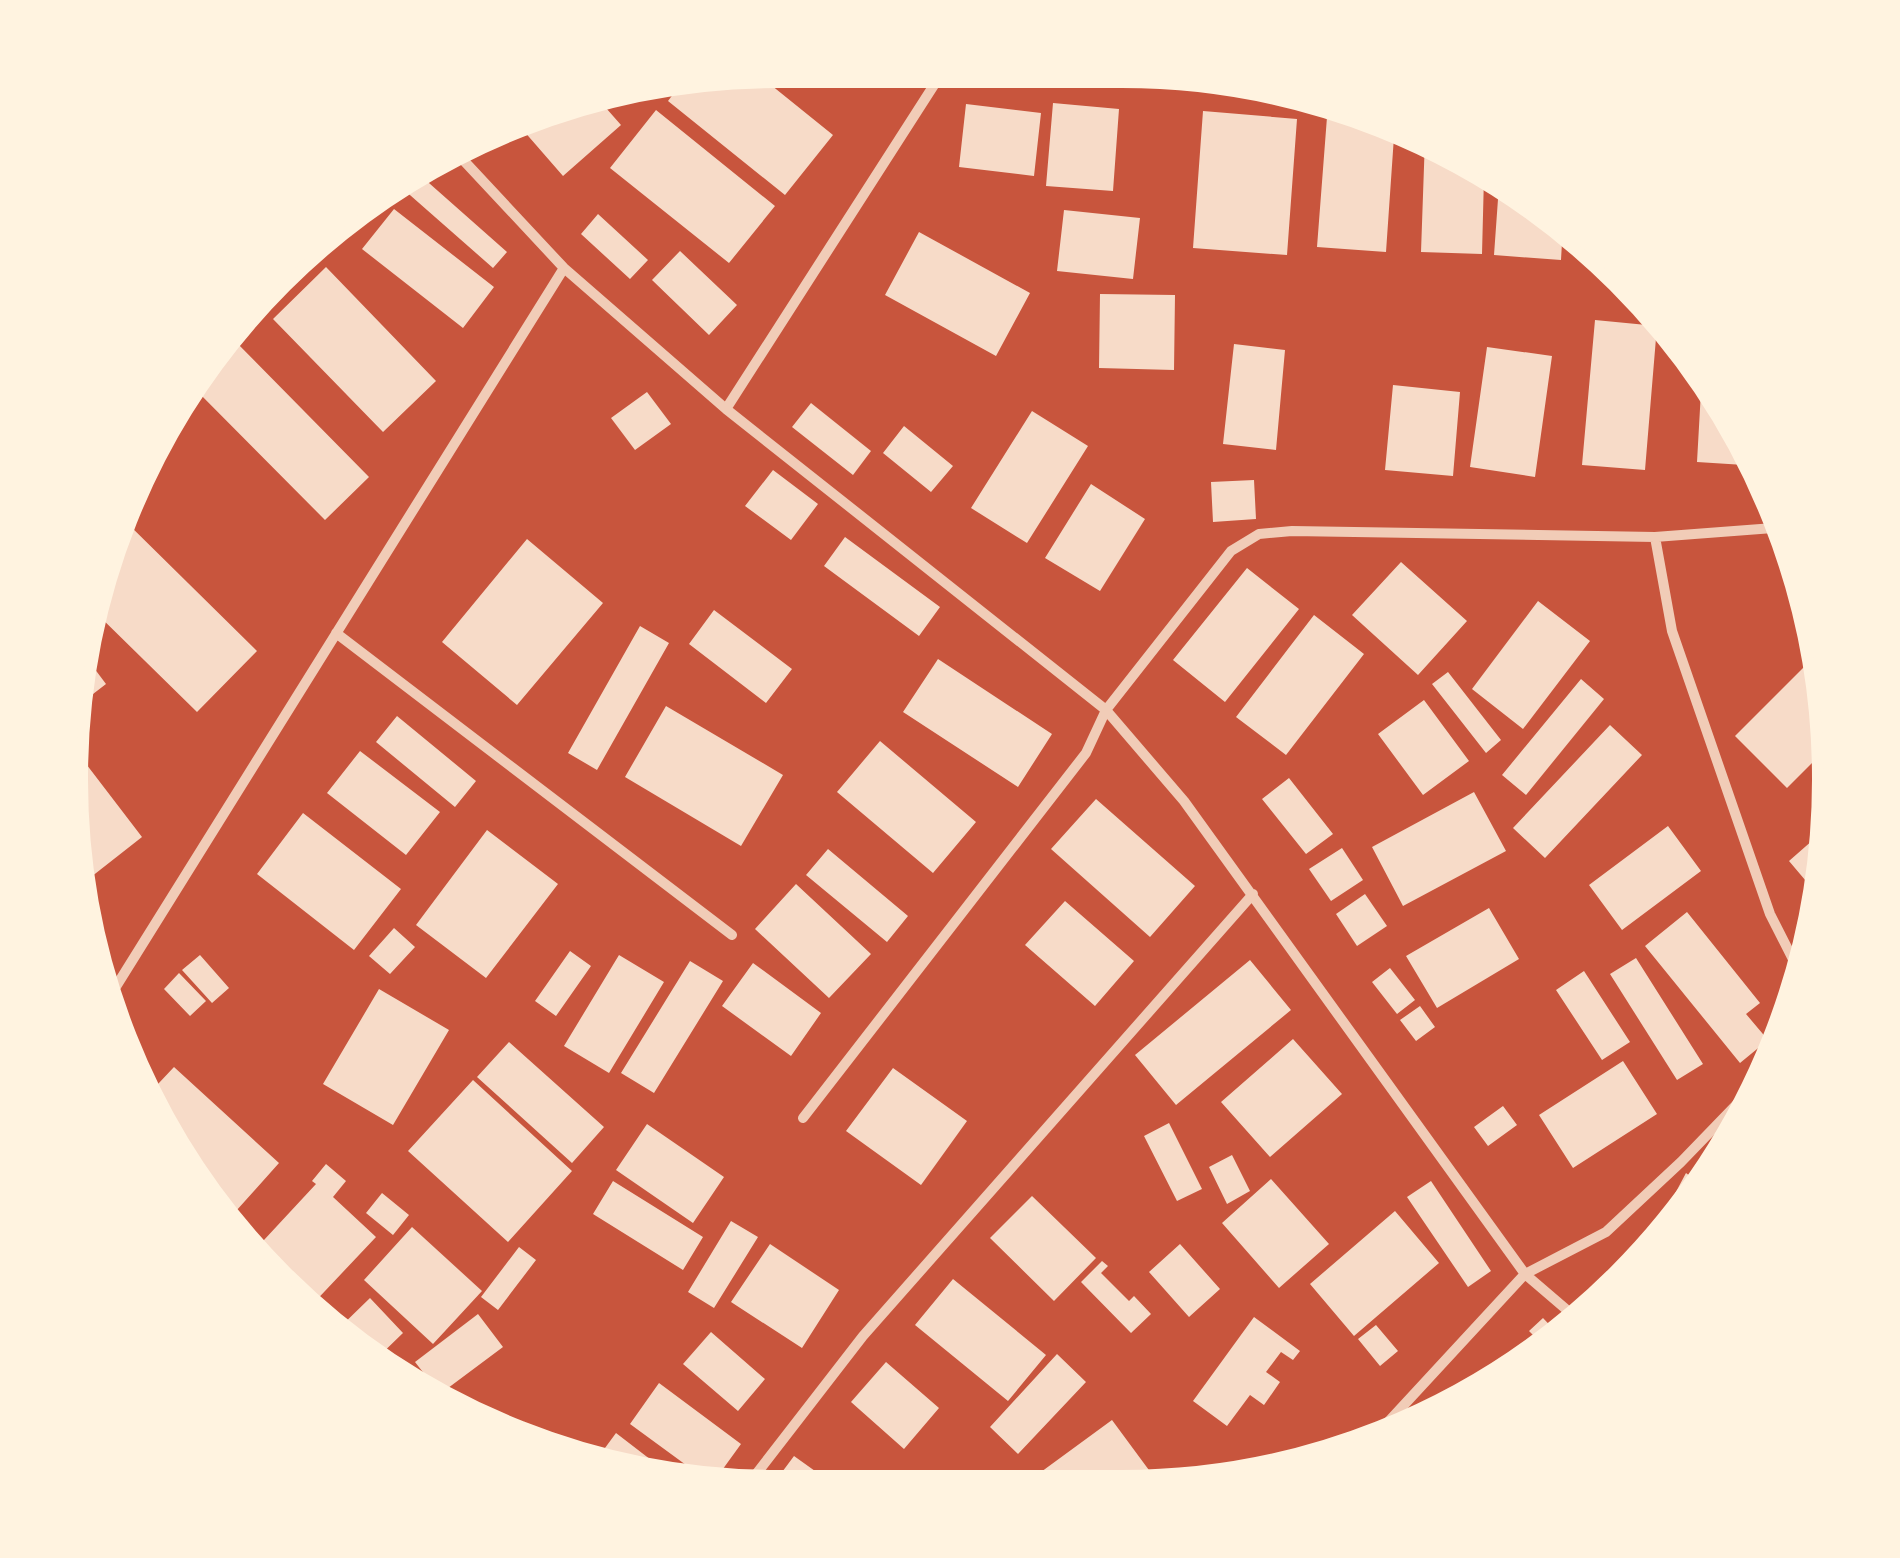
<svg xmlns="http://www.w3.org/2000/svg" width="1900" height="1558" font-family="'PT Serif',serif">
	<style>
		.building { fill: #f7dbc8 }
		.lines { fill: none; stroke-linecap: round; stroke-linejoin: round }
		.minor { stroke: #f1ccb7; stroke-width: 10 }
		.rim { fill: none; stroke: #fff3e0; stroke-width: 12 }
	</style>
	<rect width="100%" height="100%" fill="#c8553d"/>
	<!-- building -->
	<path class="building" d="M751,69l82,66 -48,60 -117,-94 18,-24z
		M591,91l30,34 -58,51 -47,-54z
		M1053,103l66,6 -6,82 -67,-5z
		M966,104l75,9 -7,63 -75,-9z
		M656,110l119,96 -46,57 -119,-95z
		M1203,111l94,8 -10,136 -94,-7z
		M1327,117l68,5 -9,130 -69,-5z
		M1425,138l59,38 -2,78 -61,-2z
		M412,168l95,84 -14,16 -99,-87z
		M1499,185l64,40 -2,35 -67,-5z
		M394,209l100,78 -31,41 -101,-79z
		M1064,210l76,8 -7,61 -76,-8z
		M598,214l50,46 -18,19 -49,-45z
		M919,232l111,61 -34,63 -111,-61z
		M680,251l57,54 -28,30 -57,-55z
		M326,267l110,114 -53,51 -110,-113z
		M1100,294l75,1 -1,75 -75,-2z
		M1595,320l62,6 -12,144 -63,-5z
		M234,340l135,137 -44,43 -135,-136z
		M1234,344l51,6 -9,100 -53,-6z
		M1487,347l65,9 -17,121 -65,-10z
		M1393,385l67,7 -7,84 -68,-6z
		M1701,391l16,1 43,69v5l-63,-4z
		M647,392l24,32 -36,26 -24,-32z
		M811,403l60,48 -18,24 -61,-48z
		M1032,411l56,35 -61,97 -56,-35z
		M904,426l49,40 -22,26 -48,-39z
		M773,470l45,34 -27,36 -46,-34z
		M1254,480l2,39 -43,3 -2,-40z
		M1091,484l54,35 -45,72 -55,-33z
		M120,516l137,135 -60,61 -106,-104 12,-58z
		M845,537l95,70 -21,29 -95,-70z
		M527,539l76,64 -86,102 -75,-63z
		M1401,562l66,59 -49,54 -66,-60z
		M1247,568l52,41 -74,93 -52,-42z
		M1538,601l52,40 -67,88 -51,-40z
		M714,610l78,59 -26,34 -77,-59z
		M1314,615l50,39 -78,101 -50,-38z
		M640,626l29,17 -72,127 -29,-17z
		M1820,651l13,91 -46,46 -52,-52z
		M82,652l24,32 -35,27z
		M938,659l114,75 -34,53 -115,-75z
		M1448,672l53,68 -15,13 -54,-69z
		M1581,679l23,20 -78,96 -24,-20z
		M1424,700l45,61 -46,34 -45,-61z
		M666,706l117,69 -42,71 -116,-69z
		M397,716l79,65 -21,26 -79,-65z
		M1610,725l32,30 -97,103 -32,-30z
		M67,739l75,98 -65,51 -6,-90z
		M880,741l96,81 -43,51 -96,-81z
		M360,751l80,61 -34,43 -79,-62z
		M1289,778l44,56 -27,20 -44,-55z
		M1474,792l32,59 -103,55 -31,-59z
		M1096,799l99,87 -45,51 -99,-88z
		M303,813l98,76 -47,61 -97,-76z
		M1830,825l-1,48 -7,27 -33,-39z
		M1668,826l33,45 -79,59 -33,-45z
		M487,830l71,54 -72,94 -70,-53z
		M1342,848l21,32 -32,21 -22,-32z
		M828,849l80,67 -21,26 -81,-67z
		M796,884l75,70 -42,44 -74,-69z
		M1365,894l22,32 -30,20 -21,-32z
		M1065,901l69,60 -39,45 -70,-61z
		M1489,908l30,51 -82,49 -31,-52z
		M1687,912l73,91 -14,11 22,26 -28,23 -95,-117z
		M394,928l21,19 -25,27 -21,-18z
		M570,951l21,15 -35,50 -21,-15z
		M200,955l29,33 -17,15 -30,-33z
		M619,955l45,27 -55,91 -45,-27z
		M1636,958l67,106 -26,16 -67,-106z
		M1250,960l41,50 -115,95 -41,-50z
		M690,961l33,20 -69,112 -33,-20z
		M753,963l68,50 -30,43 -69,-50z
		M1390,968l25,32 -18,14 -25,-32z
		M1584,971l46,71 -28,18 -46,-70z
		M179,973l27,28 -16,15 -26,-27z
		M379,989l70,41 -56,95 -70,-41z
		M1420,1006l15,21 -19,14 -16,-21z
		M1293,1039l49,55 -72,63 -49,-55z
		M509,1042l95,85 -32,36 -95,-86z
		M1623,1061l34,53 -84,54 -34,-53z
		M174,1067l105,96 -43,48 -59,-54 -35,-56z
		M893,1068l74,53 -46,64 -75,-54z
		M473,1080l99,91 -64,71 -100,-91z
		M1503,1106l14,19 -29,21 -14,-19z
		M1169,1123l33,66 -25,12 -33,-65z
		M647,1124l77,53 -31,46 -77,-53z
		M1723,1135l11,8 -18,25 -11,-8z
		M1232,1155l18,36 -23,13 -18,-37z
		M326,1164l20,17 -13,16 43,40 -68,72 -56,-56 64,-69 -4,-3z
		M1686,1173l17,13 -40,56 -10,-7z
		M1271,1179l58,65 -50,44 -57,-65z
		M613,1181l90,56 -20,33 -90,-56z
		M1431,1181l60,90 -23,16 -61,-90z
		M382,1193l27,22 -16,20 -27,-22z
		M1032,1196l64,62 -42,43 -64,-63z
		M1395,1211l44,52 -85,73 -44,-52z
		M731,1221l27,16 -44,71 -26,-16z
		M412,1227l70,64 -49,53 -69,-64z
		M770,1244l69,46 -37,58 -71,-46z
		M1180,1244l40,45 -31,28 -40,-45z
		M519,1247l17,13 -38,50 -17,-13z
		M1102,1261l6,5 -7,7 28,28 5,-5 17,18 -20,19 -50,-51z
		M953,1279l93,76 -38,46 -93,-76z
		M370,1298l33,35 -31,30 -28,-18 -11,-11z
		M478,1314l25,33 -63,47 -25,-32z
		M1254,1317l46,34 -7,9 -12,-8 -15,20 14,10 -16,23 -14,-10 -23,31 -34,-25z
		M1543,1318l20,21 -15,11 -19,-19z
		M1376,1325l22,26 -18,15 -22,-27z
		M711,1332l54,47 -27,32 -55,-47z
		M1057,1354l29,28 -68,72 -28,-27z
		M886,1362l53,46 -35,41 -53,-47z
		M400,1364l25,31v1l-36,-23z
		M659,1383l82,61 -29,40 -82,-60z
		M1112,1420l45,61 -15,10h-127z
		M616,1433l65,50 -90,-16z
		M794,1456l49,35h-75z"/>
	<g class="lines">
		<!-- minor -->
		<path class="minor" d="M943,71l235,-2
			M452,148l112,120 162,141 380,301 78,91 341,473 56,48
			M726,409l217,-338 1,-5
			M1655,537l17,94 98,283 34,67
			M336,633l396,302
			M107,1001l457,-733
			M803,1118l283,-365 20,-43 125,-159 28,-17 33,-3 363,6 131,-10
			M1366,1446l159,-172 81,-42 75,-70 87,-90
			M743,1491l120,-155 390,-442"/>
	</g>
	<!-- crop -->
	<path d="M0 0H1900V1558H0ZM778 82H1122A696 696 0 0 1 1818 778V780A696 696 0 0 1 1122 1476H778A696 696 0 0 1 82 780V778A696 696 0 0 1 778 82Z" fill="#fff3e0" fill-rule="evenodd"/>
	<path class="rim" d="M778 82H1122A696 696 0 0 1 1818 778V780A696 696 0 0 1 1122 1476H778A696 696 0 0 1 82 780V778A696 696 0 0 1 778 82Z"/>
</svg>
